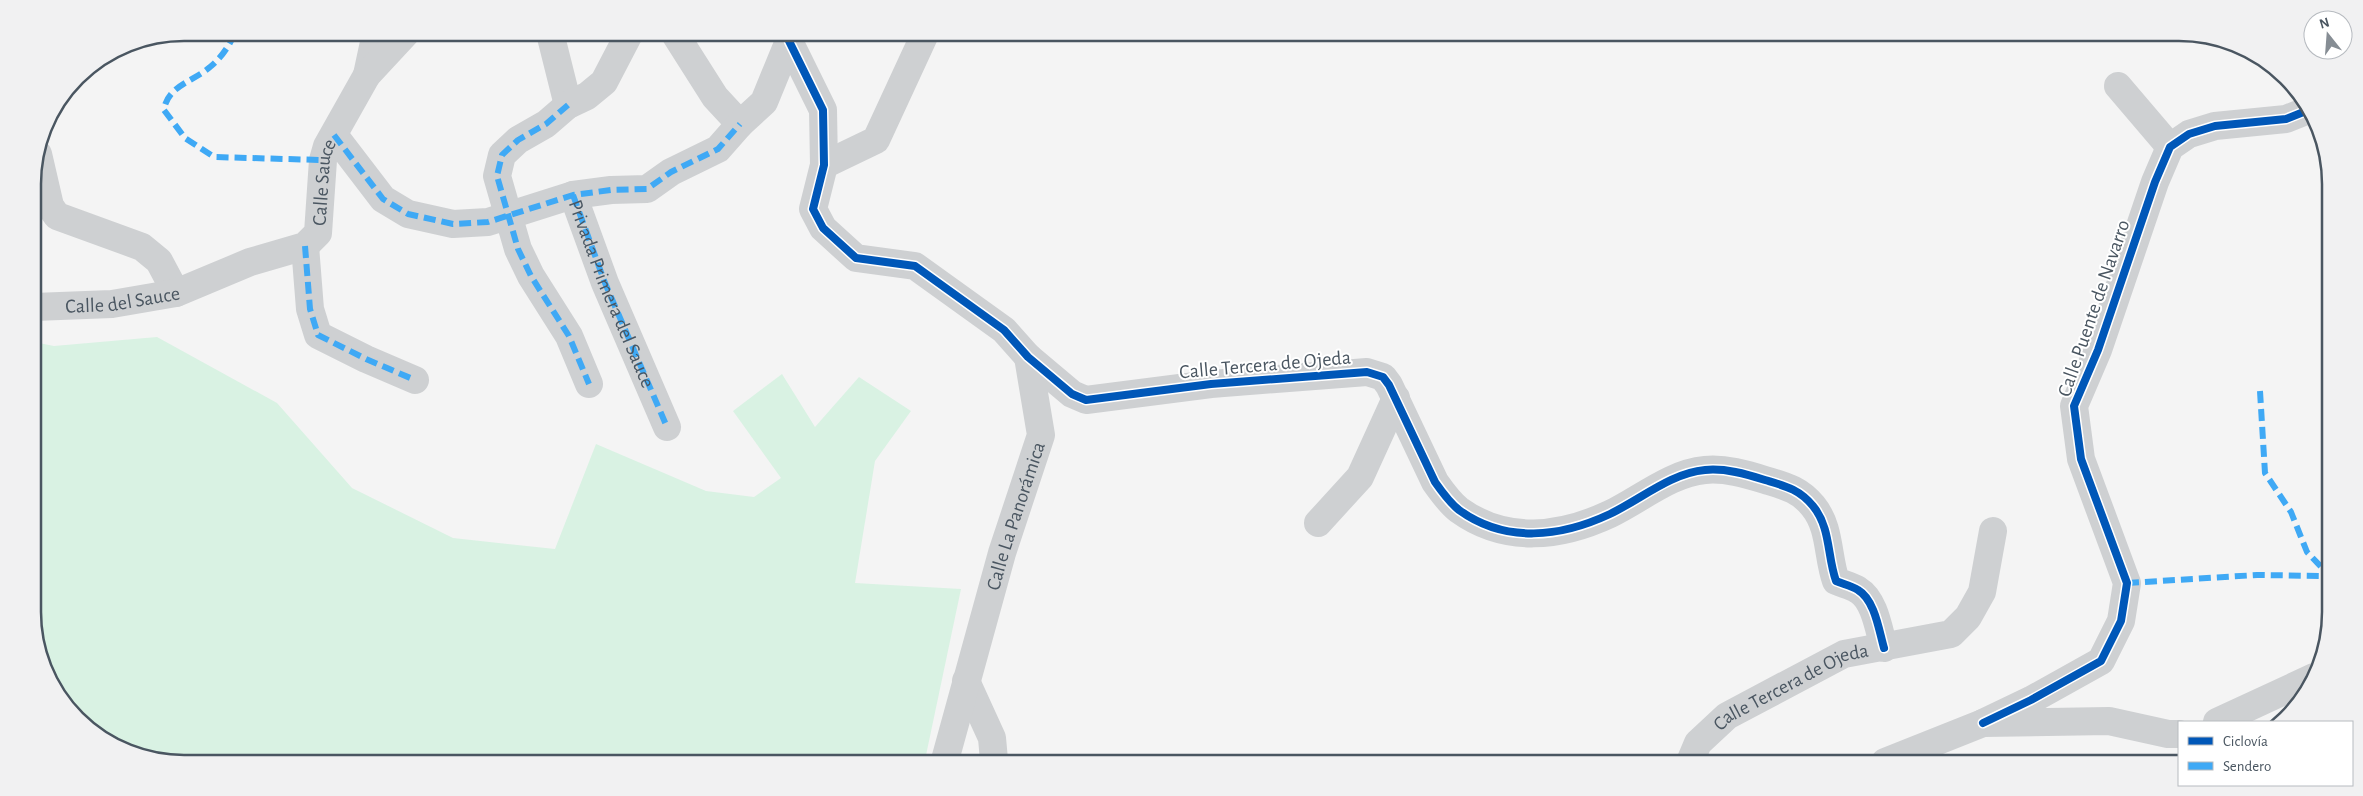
<svg xmlns="http://www.w3.org/2000/svg" width="2363" height="796" font-family="'Alegreya Sans',sans-serif">
	<style>
		.green { fill: #d9f2e3 }
		.lines { fill: none; stroke-linecap: round; stroke-linejoin: round }
		.minor { stroke: #ced0d2; stroke-width: 28 }
		.quiet { stroke: #3fa9f5; stroke-width: 6; stroke-dasharray: 12 6; stroke-linecap: butt }
		.cycleway-casing { stroke: #fff; stroke-width: 11 }
		.cycleway { stroke: #0057b8; stroke-width: 8 }
		.labels { text-anchor: middle; stroke-width: 4; stroke-linejoin: round; paint-order: stroke }
		.street-label { font-size: 20px; fill: #4a5661; stroke: #fff }
		.rim { fill: none; stroke: #4a5661; stroke-width: 2.5 }
	</style>
	<rect width="100%" height="100%" fill="#f4f4f4"/>
	<!-- green -->
	<path class="green" d="M157,337l120,66 75,85 101,50 102,11 41,-105 110,47 48,6 27,-19 -48,-67 49,-37 33,53 44,-50 52,34 -36,50 -20,122 106,6 -36,171 -781,-2 -44,-20 -30,-26 -35,-71 -1,-299 20,4z"/>
	<g class="lines">
		<!-- minor -->
		<g class="minor">
			<path d="M550,33l18,72"/>
			<path d="M675,34l40,63 25,27"/>
			<path d="M789,41l34,69 1,55 -11,44 10,19 33,30 59,8 89,64 24,27 44,37 14,6 125,-16 156,-12 16,5 6,8 46,97c7,10 15,21 24,28 47,34 102,27 151,4 31,-15 61,-41 95,-44 20,-2 41,4 60,10 20,6 34,9 48,26 18,22 14,50 23,75 7,3 16,5 22,9 17,10 21,41 26,58"/>
			<path d="M367,75l9,-42"/>
			<path d="M2118,86l52,61"/>
			<path d="M334,135l49,64 25,15 45,10 35,-2 85,-27 38,-5 36,-1 24,-17 47,-23 22,-25 24,-22 25,-61v-7"/>
			<path d="M38,154l12,52 7,10 85,31 17,14 17,32"/>
			<path d="M824,165l52,-25 49,-106"/>
			<path d="M573,195l32,88 62,144"/>
			<path d="M305,246l5,63 8,26 48,24 49,21"/>
			<path id="s1" d="M34,307l78,-3 64,-11 74,-31 55,-16 13,-13 5,-73 4,-14 40,-71 39,-42"/>
			<path d="M589,384l-20,-48 -38,-60 -13,-27 -21,-73 5,-21 16,-15 28,-16 22,-19 19,-9 17,-14 25,-48"/>
			<path d="M1318,523l42,-46 36,-79"/>
			<path d="M966,681l26,57 2,22"/>
			<path d="M2217,722l97,-45"/>
			<path d="M1983,723l48,-23 70,-39 20,-40 6,-38 -46,-124 -7,-53 24,-56 57,-168 15,-35 19,-13 26,-8 71,-7 20,-8"/>
			<path id="s2" d="M945,760l57,-207 39,-118 -13,-78"/>
			<path id="s3" d="M1690,762l8,-19 29,-27 117,-62 107,-20 17,-17 14,-25 11,-61"/>
			<path d="M1885,762l98,-39 126,-2 59,13h11"/>
		</g>
		<!-- quiet -->
		<g class="quiet">
			<path d="M235,33c-6,13 -13,24 -25,34 -16,14 -43,19 -46,43l21,28 29,19 109,3"/>
			<path d="M568,105l-22,19 -28,16 -16,15 -5,21 21,73 13,27 38,60 20,48"/>
			<path d="M334,135l49,64 25,15 45,10 35,-2 85,-27 38,-5 36,-1 24,-17 47,-23 22,-25"/>
			<path id="s4" d="M573,195l32,88 62,144"/>
			<path d="M305,246l5,63 8,26 48,24 49,21"/>
			<path d="M2260,391l5,82 26,39 16,40 19,20"/>
			<path d="M2127,583l130,-8 69,1"/>
		</g>
		<!-- cycleway casing -->
		<g class="cycleway-casing">
			<path id="cycleway" d="M789,41l34,69 1,55 -11,44 10,19 33,30 59,8 89,64 24,27 44,37 14,6 125,-16 156,-12 16,5 6,8 46,97c7,10 15,21 24,28 47,34 102,27 151,4 31,-15 61,-41 95,-44 20,-2 41,4 60,10 20,6 34,9 48,26 18,22 14,50 23,75 7,3 16,5 22,9 17,10 21,41 26,58
				M1983,723l48,-23 70,-39 20,-40 6,-38 -46,-124 -7,-53 24,-56 57,-168 15,-35 19,-13 26,-8 71,-7 20,-8"/>
		</g>
		<!-- cycleway -->
		<use href="#cycleway" class="cycleway"/>
	</g>
	<g class="labels">
		<!-- street labels -->
		<g class="street-label">
			<text dy="7" stroke="none"><textPath href="#s1" startOffset="350">Calle Sauce</textPath></text>
			<text dy="7" stroke="none"><textPath href="#s1" startOffset="89">Calle del Sauce</textPath></text>
			<text dy="7" stroke="none"><textPath href="#s4" startOffset="106">Privada Primera del Sauce</textPath></text>
			<text transform="translate(2093 308) rotate(-71)" y="7">Calle Puente de Navarro</text>
			<text transform="translate(1265 364) rotate(-5)" y="7">Calle Tercera de Ojeda</text>
			<text dy="7" stroke="none"><textPath href="#s2" startOffset="254">Calle La Panorámica</textPath></text>
			<text dy="7" stroke="none"><textPath href="#s3" startOffset="131">Calle Tercera de Ojeda</textPath></text>
		</g>
	</g>
	<!-- crop -->
	<path d="M0 0H2363V796H0ZM184 41H2179A143 143 0 0 1 2322 184V612A143 143 0 0 1 2179 755H184A143 143 0 0 1 41 612V184A143 143 0 0 1 184 41Z" fill="#f1f1f2" fill-rule="evenodd"/>
	<path class="rim" d="M184 41H2179A143 143 0 0 1 2322 184V612A143 143 0 0 1 2179 755H184A143 143 0 0 1 41 612V184A143 143 0 0 1 184 41Z"/>
	<!-- legend -->
	<rect x="2178" y="721" width="175" height="65" fill="#ffffff" stroke="#b7bbc0"/>
	<rect x="2188" y="737" width="25" height="8" fill="#0057b8" stroke="#b7bbc0"/>
	<text x="2223" y="746" font-size="15" fill="#4a5661">Ciclovía</text>
	<rect x="2188" y="762" width="25" height="8" fill="#3fa9f5" stroke="#b7bbc0"/>
	<text x="2223" y="771" font-size="15" fill="#4a5661">Sendero</text>
	<!-- north arrow -->
	<g transform="translate(2328 35) rotate(343)"><circle r="24" fill="#ffffff" stroke="#b7bbc0"/>
	<path d="M0-4L9 19L0 12L-9 19Z" fill="#868d94"/>
	<text y="-8" font-size="14" font-weight="bold" text-anchor="middle" fill="#4a5661">N</text>
	</g>
</svg>
